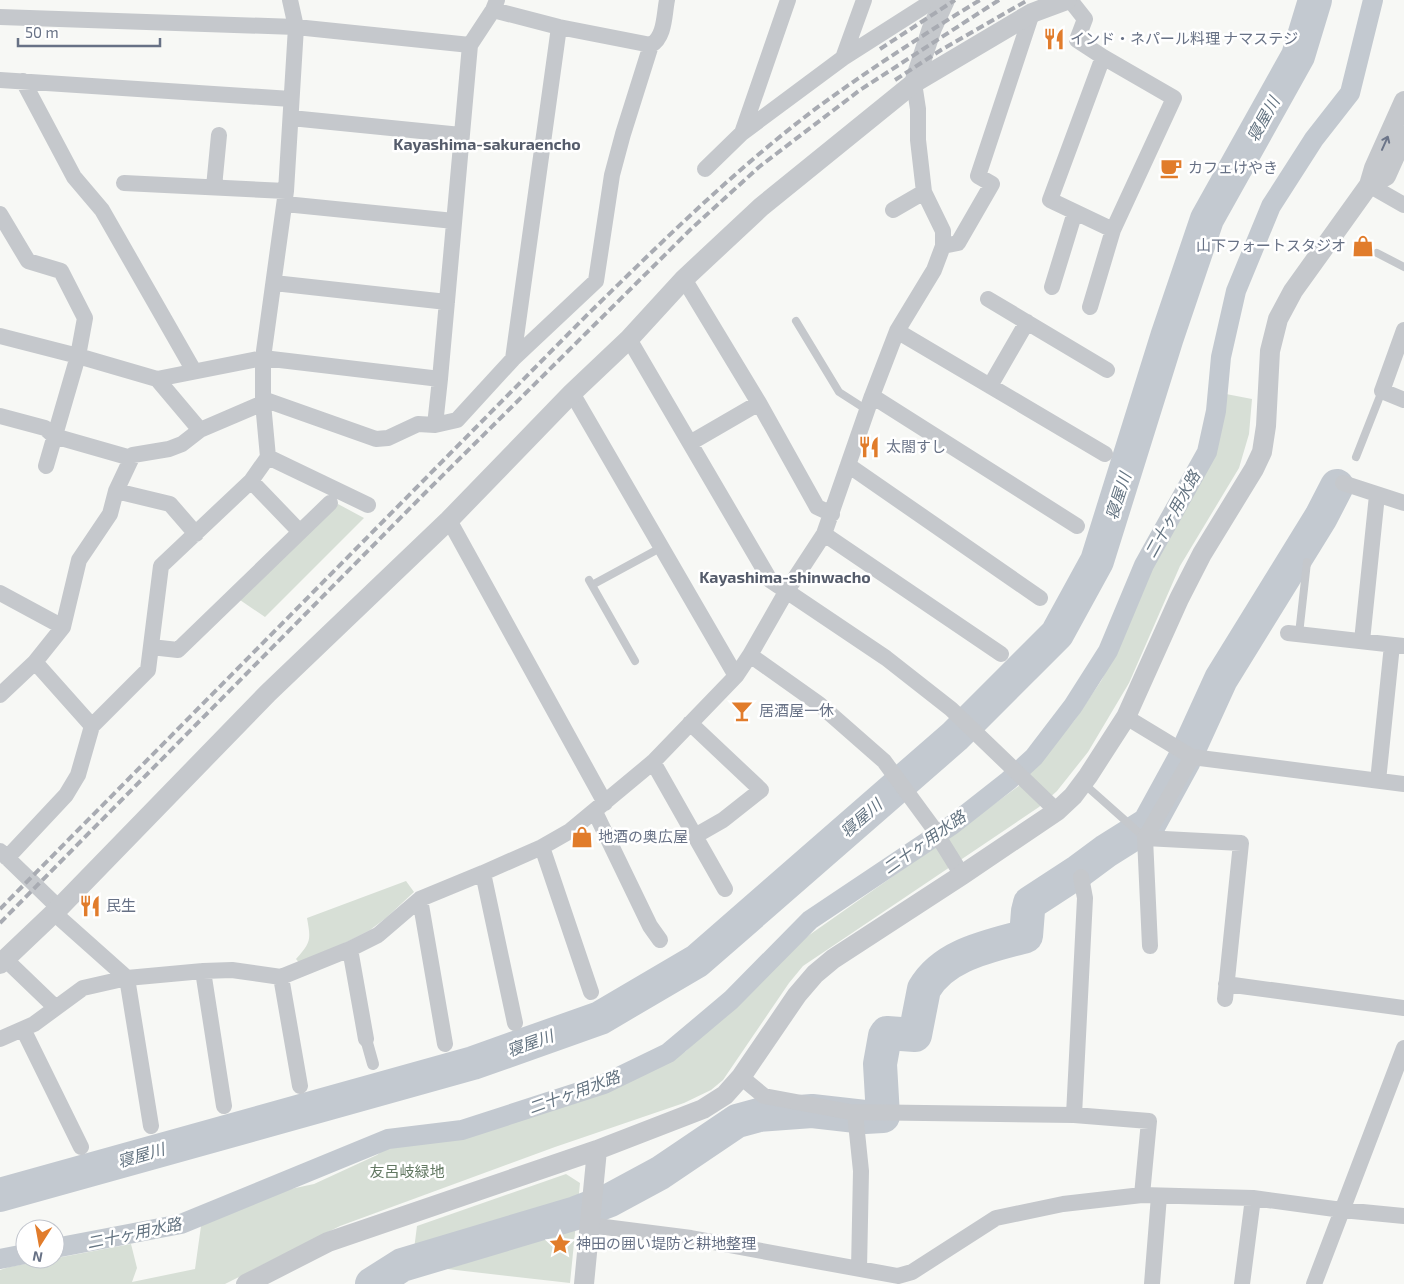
<svg xmlns="http://www.w3.org/2000/svg" width="1404" height="1284" font-family="'Exo 2','Noto Sans JP',sans-serif">
	<style>
		.green { fill: #d7dfd6 }
		.lines { fill: none; stroke-linecap: round; stroke-linejoin: round }
		.canal { stroke: #c3c9d0; stroke-width: 20 }
		.river { stroke: #c3c9d0; stroke-width: 34 }
		.service { stroke: #c5c8cc; stroke-width: 8 }
		.pedestrian { stroke: #c5c8cc; stroke-width: 12 }
		.minor { stroke: #c5c8cc; stroke-width: 16 }
		.tertiary { stroke: #c5c8cc; stroke-width: 20 }
		.rail { stroke: #a8abb2; stroke-width: 4; stroke-dasharray: 8 4; stroke-linecap: butt }
		.oneway { stroke: #6c7589 }
		.labels { text-anchor: middle; stroke-width: 5; stroke-linejoin: round; paint-order: stroke }
		.poi-label { font-size: 15px; fill: #677185; stroke: #fff; text-anchor: start }
		.park-label { font-size: 15px; fill: #627862; stroke: #fff }
		.water-label { font-size: 16px; font-style: italic; fill: #637381; stroke: #fff }
		.neighbourhood-label { font-size: 16px; font-weight: bold; fill: #555c6b; stroke: #fff }
	</style>
	<rect width="100%" height="100%" fill="#f7f8f5"/>
	<!-- green -->
	<path class="green" d="M1226,394l26,5 -3,35 -10,34 -59,98 -51,117 -41,69 -31,39 -18,16 -236,159 -14,17 -66,97 -12,10 -27,13 -129,44 -215,79 -115,58h-225v-14l9,-3 122,-23 6,24 -5,14 63,-13 6,-43 71,-33 42,-9 63,-29 10,-8 16,-4 66,-6 157,-54 32,-15 28,-17 109,-106 154,-108 71,-52 54,-64 27,-40 15,-29 51,-117 31,-49 10,-21 13,-37z
		M338,504l26,14 -99,99 -25,-17z
		M406,881l8,11 -28,26 -16,12 -69,35 -5,-6c15,-17 15,-19 11,-41z
		M566,1174l14,9 -10,100 -158,-18 5,-39z"/>
	<g class="lines">
		<!-- canal -->
		<path class="canal" d="M55,1248l126,-24 207,-85 74,-9 142,-46 64,-31 63,-53 79,-80 142,-95 56,-44 26,-24 39,-51 35,-55 36,-86 63,-113 9,-41 5,-54 15,-66 35,-85 43,-67 36,-46 23,-93
			M0,1259l25,-5"/>
		<!-- river -->
		<path class="river" d="M0,1195l473,-132 127,-45 97,-57 258,-225 102,-102 40,-73 70,-224 40,-118 91,-163 17,-56
			M372,1284l30,-19 174,-52 34,-13 50,-27 77,-52 22,-6 53,-4 53,6 18,-1 -3,-52 5,-28 2,-3 28,2 9,-46c20,-35 66,-43 102,-53l2,-25 2,-8 49,-32 27,-20 43,-27 35,-64 37,-81 100,-162 16,-31"/>
		<!-- service -->
		<path class="service" d="M1377,253l27,14
			M796,321l43,71 28,18
			M1356,457l26,-66
			M589,580l46,81
			M592,585l70,-38
			M1299,634l8,-72
			M1083,783l62,55"/>
		<!-- pedestrian -->
		<path class="pedestrian" d="M366,1039l7,25"/>
		<!-- minor -->
		<path class="minor" d="M1070,0l15,19 -8,21 26,17 71,41 -61,132 -23,77
			M493,10l66,17 92,18c14,-8 13,-30 16,-45
			M0,17l296,10 174,18 23,-35 4,-10
			M1103,57l-53,143 63,30
			M843,58l21,-58
			M0,80l291,19
			M23,81l51,96 28,33 92,161
			M291,118l170,17
			M742,133l46,-133
			M705,169l37,-36 101,-75 91,-58
			M124,183l162,8
			M1369,185l35,20
			M214,187l5,-52
			M285,204l169,17
			M893,210l31,-18
			M0,214l28,47 33,10 24,47 -7,38 -32,110
			M943,246l15,-3 34,-59 -14,-8 54,-163
			M684,279l75,124 58,104 15,7
			M274,283l173,19
			M1052,287l23,-75
			M988,299l119,71
			M1404,330l-22,61 22,9
			M897,331l208,123
			M0,336l78,20 79,23 106,-21 177,21
			M629,339l141,241 116,78 65,51 106,102
			M513,359l46,-332
			M157,379l43,51
			M990,386l37,-64
			M572,393l164,283
			M872,396l205,130
			M263,399l113,40 12,-1 30,-14 17,1 22,-5 56,-61 83,-78 16,-106 11,-41 28,-89
			M0,416l45,12 9,8 77,22
			M435,425l5,-46 30,-334
			M690,443l69,-40
			M268,457l100,48
			M848,465l192,133
			M251,481l49,51
			M1343,483l61,20
			M116,491l54,13 26,30
			M449,520l156,283
			M824,534l177,120
			M0,593l63,34
			M1288,633l116,13
			M1362,641l15,-146
			M151,647l27,3 152,-147
			M750,655l69,49 65,57 47,64 31,50
			M0,695l35,-33
			M1126,717l66,40 212,27
			M690,723l71,67 -38,30 -28,16
			M92,726l-57,-64 28,-35 16,-67 31,-46 6,-23 17,-36 36,-6 13,-5 18,-14 63,-27
			M653,762l72,127
			M1378,781l14,-136
			M595,812l55,114 10,14
			M1145,838l96,5 -16,156
			M542,847l49,145
			M0,851l59,57
			M7,858l59,-63 12,-20 14,-49 56,-56 13,-104 90,-85 17,-24 -5,-54v-45l23,-167 10,-164 -6,-27
			M483,873l32,150
			M420,899l25,145
			M54,913l73,65 24,148
			M1150,946l-5,-108 47,-81
			M350,949l16,90
			M5,959l51,49
			M203,971l21,135
			M281,977l19,109
			M1226,984l178,24
			M23,1029l58,118
			M0,1039l34,-15 49,-36 44,-10 76,-7 29,-1 49,7 69,-28 28,-14 42,-36 63,-26 59,-26 28,-16 83,-69 83,-86 14,-21 36,-63 38,-58 48,-138 25,-65 37,-61 9,-24v-15l-19,-39 -6,-52v-31l-4,-26
			M741,1077l23,19 86,16 224,3 75,6 -7,74
			M855,1113l6,58 -2,98
			M1074,1115l11,-217 -4,-21
			M589,1225l102,13 207,38 14,-4 84,-54 67,-14 79,-9 111,3 89,12 62,6
			M1152,1284l7,-88
			M1242,1284l11,-86
			M1314,1284l90,-236"/>
		<!-- tertiary -->
		<path class="tertiary" d="M914,83l18,-55 13,-28
			M1369,185l17,-9 18,-40
			M0,964l59,-56 209,-215 181,-173 123,-127 57,-54 55,-60 77,-72 153,-124 118,-70 35,-13
			M246,1284l82,-42 269,-92 106,-41 22,-14 16,-18 56,-82 18,-21 18,-15 129,-84 95,-64 16,-15 15,-20 38,-59 53,-118 23,-45 52,-85 8,-17 4,-26 4,-75 8,-32 15,-28 76,-106 5,-17 30,-67
			M584,1284l13,-134"/>
		<!-- rail -->
		<path class="rail" d="M880,49l75,-49
			M895,80l46,-30 87,-50
			M0,909l588,-595c75,-73 149,-147 234,-210 51,-37 104,-71 158,-104
			M0,923l427,-432 264,-262 68,-62 101,-77 139,-90"/>
	</g>
	<!-- one-way arrows -->
	<defs><path id="oneway-shaft" d="M-6 0H5M1.5-3L5.5 0L1.5 3" fill="none" stroke-width="1.6" stroke-linecap="round" stroke-linejoin="round" transform="scale(1.25)"/></defs>
	<use class="oneway" href="#oneway-shaft" transform="translate(1385 143) rotate(-66)"/>
	<!-- icons -->
	<defs>
		<g id="restaurant-bare" transform="scale(1.725)"><path d="M-5-6h1v4h1v-4h1v4h1v-4h1v5L-1.5 .5V6h-2V.5L-5-1ZM5-6V6H3V1.5H1.5Q1.5-4 5-6Z" fill="#e17c2b" stroke="#fff" stroke-width="2.5" paint-order="stroke"/></g>
		<g id="cafe-bare" transform="scale(1.725)"><path d="M-5.5-4.5H6V0H3Q3 3.5 0 3.5H-2.5Q-5.5 3.5-5.5 0ZM3-3.2v2h1.7v-2ZM-6 4.5H4V6H-6Z" fill="#e17c2b" stroke="#fff" stroke-width="2.5" paint-order="stroke"/></g>
		<g id="shop-bare" transform="scale(1.725)"><path d="M-5-2.5h2.3a2.7 3.5 0 0 1 5.4 0H5L5.5 6h-11ZM-1.5-2.5h3a1.5 2.3 0 0 0-3 0Z" fill="#e17c2b" stroke="#fff" stroke-width="2.5" paint-order="stroke"/></g>
		<g id="bar-bare" transform="scale(1.725)"><path d="M-6-5H6L.8 .8V4.5H3.5V6h-7V4.5H-.8V.8Z" fill="#e17c2b" stroke="#fff" stroke-width="2.5" paint-order="stroke"/></g>
		<g id="sight-bare" transform="scale(1.725)"><path d="M0-6L1.8-2.2L6-1.7L2.9 1.2L3.7 5.4L0 3.3L-3.7 5.4L-2.9 1.2L-6-1.7L-1.8-2.2Z" fill="#e17c2b" stroke="#fff" stroke-width="2.5" paint-order="stroke"/></g>
	</defs>
	<g fill-rule="evenodd">
		<use href="#restaurant-bare" x="1054" y="39"/>
		<use href="#cafe-bare" x="1171" y="168"/>
		<use href="#shop-bare" x="1363" y="246"/>
		<use href="#restaurant-bare" x="869" y="447"/>
		<use href="#bar-bare" x="742" y="711"/>
		<use href="#shop-bare" x="582" y="837"/>
		<use href="#restaurant-bare" x="90" y="906"/>
		<use href="#sight-bare" x="560" y="1244"/>
	</g>
	<g class="labels">
		<!-- poi labels -->
		<g class="poi-label">
			<text x="1070" y="44">インド・ネパール料理 ナマステジ</text>
			<text x="1188" y="173">カフェけやき</text>
			<text x="1346" y="251" text-anchor="end">山下フォートスタジオ</text>
			<text x="886" y="452">太閤すし</text>
			<text x="759" y="716">居酒屋一休</text>
			<text x="598" y="842">地酒の奥広屋</text>
			<text x="106" y="911">民生</text>
			<text x="576" y="1249">神田の囲い堤防と耕地整理</text>
		</g>
		<!-- park labels -->
		<g class="park-label">
			<text x="407" y="1177">友呂岐緑地</text>
		</g>
		<!-- water labels -->
		<g class="water-label">
			<text transform="translate(1263 119) rotate(-61)" y="6">寝屋川</text>
			<text transform="translate(1118 496) rotate(-72)" y="6">寝屋川</text>
			<text transform="translate(1172 514) rotate(-61)" y="6">二十ヶ用水路</text>
			<text transform="translate(861 818) rotate(-41)" y="6">寝屋川</text>
			<text transform="translate(924 842) rotate(-35)" y="6">二十ヶ用水路</text>
			<text transform="translate(530 1043) rotate(-20)" y="6">寝屋川</text>
			<text transform="translate(574 1092) rotate(-20)" y="6">二十ヶ用水路</text>
			<text transform="translate(141 1155) rotate(-16)" y="6">寝屋川</text>
			<text transform="translate(134 1233) rotate(-12)" y="6">二十ヶ用水路</text>
		</g>
		<!-- neighbourhood labels -->
		<g class="neighbourhood-label">
			<text x="487" y="150">Kayashima-sakuraencho</text>
			<text x="785" y="583">Kayashima-shinwacho</text>
		</g>
	</g>
	<!-- north arrow -->
	<g transform="translate(40 1244) rotate(191)"><circle r="24" fill="#ffffff" stroke="#c2c6ce"/>
	<path d="M0-4L9 19L0 12L-9 19Z" fill="#e17c2b"/>
	<text y="-8" font-size="14" font-weight="bold" text-anchor="middle" fill="#677185">N</text>
	</g>
	<!-- scale -->
	<path d="M18 38v8h142v-8" fill="none" stroke="#677185" stroke-width="2.5"/>
	<text x="25" y="38" font-size="15" fill="#677185" stroke="#ffffff" stroke-width="4" paint-order="stroke">50 m</text>
</svg>
